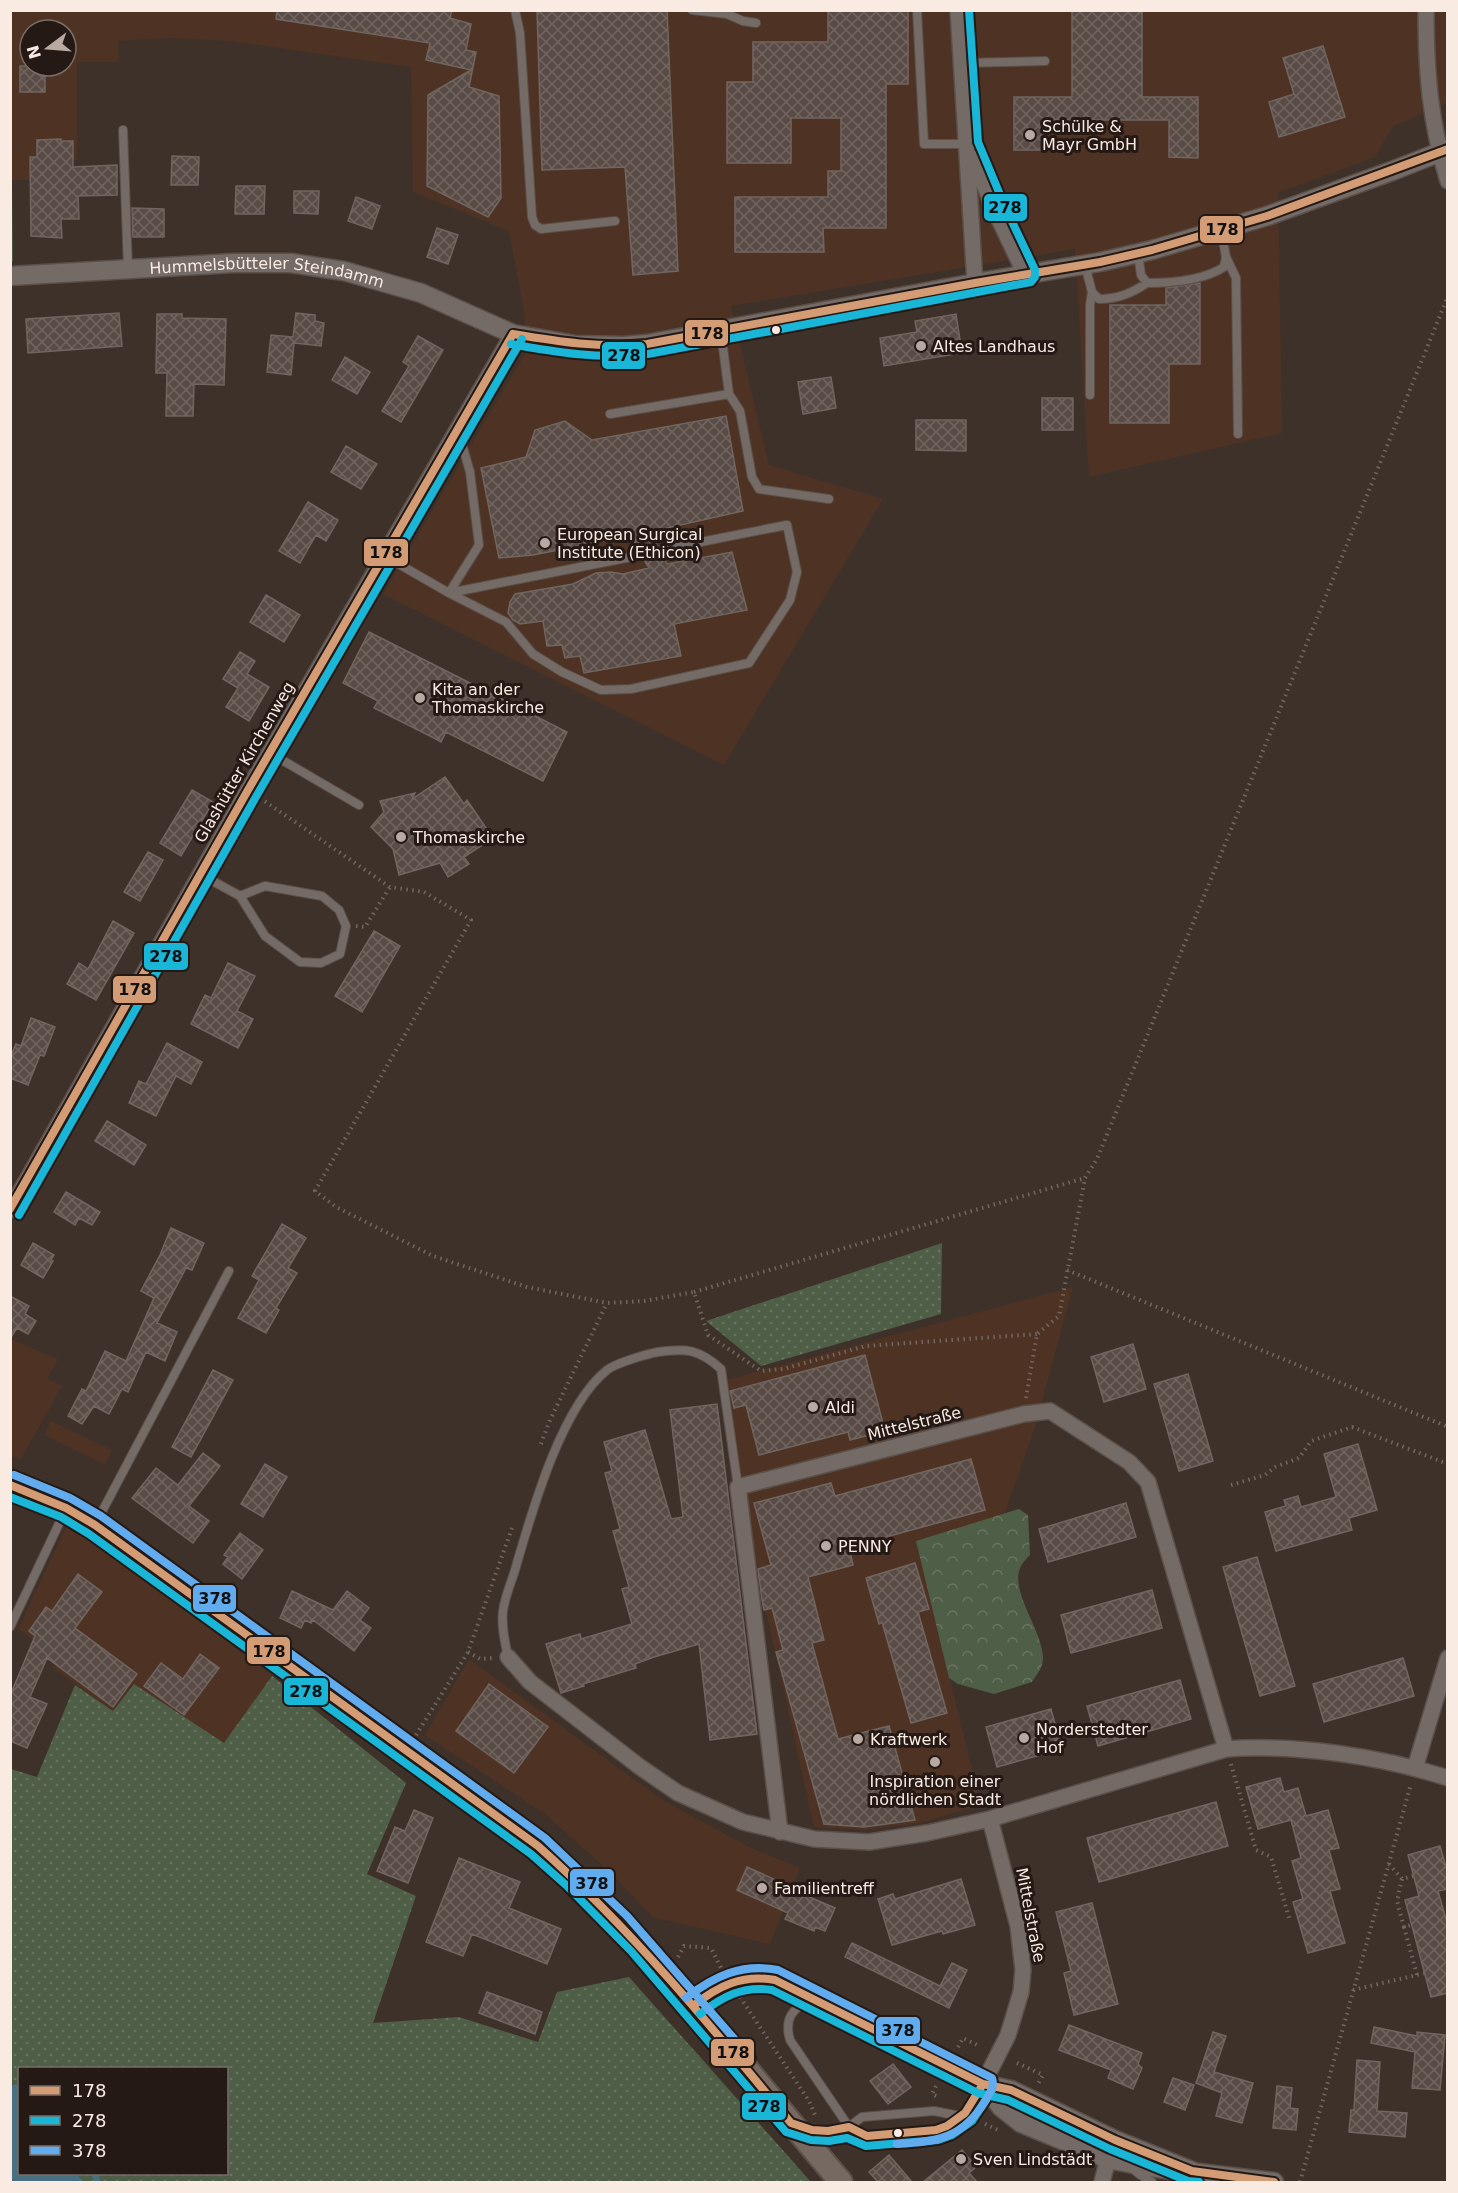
<svg xmlns="http://www.w3.org/2000/svg" width="1458" height="2193" font-family="'DejaVu Sans',sans-serif">
	<style>
		.built { fill: #4e3324; fill-rule: evenodd }
		.grass { fill: url(#grass-dots) }
		.forest { fill: url(#forest-crowns) }
		.water { fill: #497080 }
		.lines { fill: none; stroke-linecap: round; stroke-linejoin: round }
		.stream { stroke: #497080; stroke-width: 6 }
		.building { fill: url(#building-cross-hatch); stroke: #716560; stroke-width: 1.5 }
		.service-casing { stroke: #5b5049; stroke-width: 10 }
		.minor-casing { stroke: #5b5049; stroke-width: 18 }
		.tertiary-casing { stroke: #5b5049; stroke-width: 21 }
		.primary-casing { stroke: #5b5049; stroke-width: 26 }
		.path { stroke: #716761; stroke-width: 4; stroke-dasharray: 1.5 4.5; stroke-linecap: butt }
		.service { stroke: #756b66; stroke-width: 8 }
		.minor { stroke: #756b66; stroke-width: 15 }
		.tertiary { stroke: #756b66; stroke-width: 18 }
		.primary { stroke: #756961; stroke-width: 22 }
		.bus-1-casing { stroke: #241914; stroke-width: 12 }
		.bus-2-casing { stroke: #241914; stroke-width: 12 }
		.bus-3-casing { stroke: #241914; stroke-width: 12 }
		.bus-1 { stroke: #d39c74; stroke-width: 8 }
		.bus-2 { stroke: #1ab6d8; stroke-width: 8 }
		.bus-3 { stroke: #60acee; stroke-width: 8 }
		.poi-dot { fill: #b8a9a2; stroke: #241914; stroke-width: 2 }
		.bus-dot { fill: #f9eae2; stroke: #241914; stroke-width: 2 }
		.labels { text-anchor: middle; stroke-width: 6; stroke-linejoin: round; paint-order: stroke }
		.poi-label { font-size: 16px; fill: #f9eae2; stroke: #241914; text-anchor: start }
		.street-label { font-size: 16px; fill: #f9eae2; stroke: #241914 }
		.line-badge { stroke: #241914; stroke-width: 2 }
		.pale-badge-label { font-size: 16px; text-anchor: middle; font-weight: bold; fill: #111 }
	</style>
	<defs>
		<pattern id="grass-dots" width="8" height="8" patternUnits="userSpaceOnUse" patternTransform="scale(1.5)"><rect width="8" height="8" fill="#4f5e47"/><path d="M2 2h.1M6 6h.1" fill="none" stroke="#697561" stroke-width="1.8" stroke-linecap="round"/></pattern>
		<pattern id="forest-crowns" width="20" height="18" patternUnits="userSpaceOnUse" patternTransform="scale(1.5)"><rect width="20" height="18" fill="#4f5e47"/><path d="M2 6a3 3 0 1 1 6 0M12 15a3 3 0 1 1 6 0" fill="none" stroke="#697561"/></pattern>
		<pattern id="building-cross-hatch" width="8" height="8" patternUnits="userSpaceOnUse" patternTransform="scale(1.5)"><rect width="8" height="8" fill="#594b46"/><path d="M0 0l8 8M0 8l8-8" fill="none" stroke="#726560"/></pattern>
	</defs>
	<rect width="100%" height="100%" fill="#3e312a"/>
	<!-- built -->
	<path class="built" d="M11,11h1436v92l-54,23 -18,31 -97,36 4,240 -193,44 -14,-228 -344,57 38,159 114,34 -159,266 -341,-171 143,-242 -2,-40 -15,-81 -96,-39 -2,-125 -180,-26 -62,-3 -51,3 1,21h-42v98l-16,1 1,19h-50zM30,30h36v36h-36z
		M1073,1287l-39,143 -30,85 -88,26 65,264 -62,18 -55,7 -50,-3 -57,-257 -31,-190z
		M10,1339l48,20 -11,20 15,7 -41,73 -10,-3z
		M51,1421l61,29 -7,15 -61,-30z
		M67,1525l116,83 89,68 -48,68 -90,-60 -21,27 -60,-43 7,-9 -42,-30z
		M469,1659l192,140 88,48 51,21 -30,76 -118,-27 -40,-43 -67,-60 -120,-79z"/>
	<!-- grass -->
	<path class="grass" d="M11,108l2,153 -2,1h-1z
		M942,1243l-1,71 -180,52 -55,-45z
		M272,1676l134,107 -39,91 49,22 -43,127 86,-6 79,25 19,-50 72,-15 182,205h-727l-7,-8h149v-106h-206l-1,18 -3,-2 -5,1v-316l26,8 38,-92 38,26 21,-27 90,59z"/>
	<!-- forest -->
	<path class="forest" d="M1019,1509l9,6 2,40c-3,3 -7,7 -9,11 -14,26 29,73 21,99 -2,6 -7,12 -10,17l-38,12 -36,-10 -9,-6 -33,-137z"/>
	<!-- water -->
	<path class="water" d="M16,2084l4,2v88h57l7,8h-73v-97z"/>
	<g class="lines">
		<!-- stream -->
		<path class="stream" d="M94,2174l4,8"/>
	</g>
	<!-- building -->
	<path class="building" d="M277,10h175l-2,8 21,6 -5,26 10,2 -7,35 30,9 2,102 -13,19 -61,-31 1,-91 43,-25 -45,-10 4,-17 -154,-24z
		M537,10h130l11,261 -45,4 -8,-108 -83,3z
		M828,10h80v74h-22v144h-63l1,24h-89v-55h93v-26h13v-53h-50v45h-64v-81h26v-40h75z
		M1072,10h70v87h56v61l-29,-1v-37h-124v30h-31v-53h58z
		M1323,46l22,71 -66,20 -10,-35 25,-8 -11,-36z
		M20,66h25v26h-25z
		M61,139v2h12v26l44,-2v30l-39,1 1,23h-18l1,19 -31,-2 -1,-79h7v-17z
		M172,156l27,1 -1,28h-27z
		M236,186h29l-1,28h-29z
		M294,191h25l-1,23 -24,-1z
		M356,197l24,9 -8,23 -24,-8z
		M132,208l32,1v28h-31z
		M437,228l21,7 -10,29 -21,-7z
		M1200,283v81h-31v59h-59v-118h56v-17z
		M119,313l3,33 -94,7 -2,-34z
		M296,313l19,2v6l9,2 -3,23 -27,-3 -3,32 -24,-3 4,-37 22,2z
		M157,314h25v4l44,1 -2,66 -30,-1 -1,32h-27l1,-43h-11z
		M956,314l6,39 -78,13 -4,-28 37,-6 -2,-11z
		M418,336l25,14 -42,72 -19,-11 27,-45 -6,-4z
		M345,357l25,15 -13,22 -25,-14z
		M831,377l5,31 -33,6 -5,-32z
		M1042,398h31v32h-31z
		M726,416l17,95 -94,21 8,13 -3,4 1,4 8,3 4,8 65,-12 15,58 -73,14 7,32 -97,17 -4,-17 -15,2 -3,-13 -15,1 -4,-25 -23,3 -7,-4 -5,-7 2,-11 5,-8 58,-10 23,-11 15,-1 12,2 26,-6 -5,-8 3,-7 -4,-3 -4,-1 -8,-13 -98,19 -34,3 -18,-90 45,-11 9,-27 30,-9 27,19z
		M916,420h50v31l-50,-1z
		M346,446l31,18 -16,25 -30,-17z
		M308,502l30,18 -12,21 -10,-6 -16,28 -21,-12z
		M266,595l34,20 -16,27 -34,-20z
		M369,632l198,100 -24,49 -97,-49 -5,10 -7,-4 -60,-30 4,-7 -35,-18z
		M240,652l15,9 -8,13 22,13 -20,34 -23,-14 12,-19 -15,-9z
		M445,777l19,27 3,-4 26,38 -29,19 5,7 -21,13 -8,-14 -41,12 -6,-26 -22,-22 13,-15 -4,-11 35,-8 -3,6z
		M192,790l21,12 -32,54 -21,-13z
		M148,852l15,8 -23,41 -16,-9z
		M113,921l21,12 -38,67 -29,-16 12,-21 9,6z
		M374,931l26,15 -38,66 -27,-16z
		M228,963l27,13 -18,35 16,8 -15,29 -47,-24 14,-29 6,3z
		M31,1018l24,9 -11,29 -4,-1 -12,30 -18,-7v-20l6,-14 5,2z
		M167,1043l35,19 -11,22 -15,-8 -20,40 -27,-13 10,-22 7,3z
		M107,1121l39,24 -12,20 -39,-24z
		M66,1192l34,20 -8,13 -13,-7 -4,7 -21,-13z
		M282,1224l24,14 -18,30 9,5 -21,35 3,2 -13,23 -28,-15 21,-38 -7,-4z
		M171,1228l33,15 -12,27 -6,-2 -29,55 20,9 -12,29 -19,-9 -18,40 -6,-3 -13,25 -15,-8 -12,18 -14,-8 14,-27 4,2 19,-40 21,10 28,-63 -13,-7 19,-36z
		M33,1243l21,12 -3,5 2,1 -10,17 -22,-13z
		M10,1296l19,10 -4,8 11,7 -8,13 -11,-6 -7,11z
		M1133,1344l13,45 -42,13 -13,-45z
		M865,1355l20,76 -35,9 -2,-8 -89,23 -13,-50 -12,3 -4,-17z
		M213,1370l20,10 -42,77 -19,-10z
		M1188,1374l25,87 -34,10 -25,-87z
		M717,1404l40,330 -47,6 -11,-96 -45,13 -19,7 1,4 -53,16 1,2 -23,7 -15,-49 34,-10 1,5 51,-15 -10,-35 7,-2 -16,-56 7,-2 -15,-56 7,-2 -8,-29 41,-12 26,89 12,-2 -13,-107z
		M1358,1444l19,66 -28,8 3,12 -76,21 -11,-39 21,-6 -2,-6 14,-4 3,11 35,-10 -12,-43z
		M203,1453l17,13 -31,40 20,15 -16,22 -61,-45 24,-30 22,17z
		M971,1459l14,51 -136,37 4,18 -45,12 16,63 -12,3 26,96 51,-13 26,94 -51,7 -40,-3 -48,-172 7,-2 -11,-42 -8,2 -2,-10 -4,-31 13,-4 -17,-62 77,-20 4,13z
		M265,1464l22,13 -24,40 -22,-13z
		M1126,1503l10,34 -88,25 -9,-33z
		M240,1533l23,17 -21,29 -19,-15 5,-7 -4,-2z
		M1257,1557l38,129 -35,10 -37,-129z
		M915,1563l14,46 -11,3 29,101 -36,10 -29,-101 -3,2 -13,-46z
		M78,1574l24,18 -27,36 62,46 -24,33 -66,-49 -17,39 17,7 -20,44 -17,-7v-45l25,-60 -6,-5 17,-24 6,4z
		M1152,1590l10,38 -91,25 -10,-38z
		M292,1591l41,19 14,-19 22,17 -9,12 11,8 -17,23 -41,-31 -2,3 -6,-3 -4,8 -21,-10z
		M200,1654l19,14 -35,47 -40,-29 17,-23 22,16z
		M1403,1658l11,38 -90,26 -11,-38z
		M1180,1680l11,39 -93,27 -11,-40z
		M489,1684l59,43 -34,46 -58,-42z
		M1051,1709l11,40 -65,18 -11,-40z
		M1280,1778l4,14 14,-4 8,28 22,-6 11,38 -10,2 11,39 -10,2 15,52 -37,10 -15,-51 10,-3 -11,-38 9,-3 -10,-38 -33,9 -12,-42z
		M1216,1802l12,44 -129,36 -12,-44z
		M414,1810l19,8 -25,65 -31,-12 18,-44 10,4z
		M1440,1846l8,28v15l-10,2 10,35v67l-17,4 -26,-97 14,-4 -11,-41z
		M459,1858l61,24 -11,26 52,21 -14,35 -75,-30 -9,22 -37,-14z
		M747,1867l40,18 -1,2 49,21 -10,23 -10,-4 -1,4 -29,-12 3,-6 -51,-23z
		M961,1879l14,46 -32,9 -1,-3 -50,14 -14,-46 15,-5 2,5z
		M1092,1903l26,101 -44,11 -10,-42 7,-2 -15,-59z
		M852,1943l88,43 12,-23 15,7 -18,38 -104,-51z
		M487,1992l55,20 -7,22 -56,-21z
		M1069,2025l73,28 -4,11 4,4 -9,21 -25,-11 3,-8 -52,-20z
		M1374,2027l43,9v-4l28,3 -5,55 -28,-2 3,-36 -44,-9z
		M1213,2032l13,4 -12,36 39,11 -11,40 -26,-7 6,-23 -26,-10z
		M1357,2060l23,2 -3,49 30,2 -2,24 -56,-5 2,-22h3z
		M893,2064l18,23 -23,17 -18,-23z
		M1173,2078l21,7 -9,25 -21,-8z
		M1277,2086l15,2 -2,20 8,1 -2,21 -23,-2z
		M962,2150l14,17 -7,6 8,9h-54z
		M889,2155l23,27h-34l-9,-10z"/>
	<g class="lines">
		<!-- service casing -->
		<g class="service-casing">
			<path id="service" d="M515,10l5,23 12,184 3,8 6,4 74,-8
				M692,10l35,4 16,7 13,2
				M917,10l7,134h44
				M962,63l83,-2
				M123,130l5,139
				M1138,253l3,22 6,8c24,0 57,-3 77,-16l2,-10 -5,-27
				M1226,257l10,21 2,156
				M1085,265l7,27 7,7c19,0 33,-6 48,-16
				M729,394l11,17 12,66 7,12 70,10
				M1090,395v-90l2,-13
				M610,414l119,-20 -8,-62
				M383,555l66,38 57,29 27,32 29,18 39,18 30,-1 118,-26 41,-63 7,-28 -10,-47 -127,25
				M449,593l192,-38
				M449,593l30,-48 -9,-73 -12,-42
				M270,753l89,52
				M200,874l40,22 25,40 35,26 21,1 19,-9 6,-28 -7,-16 -17,-14 -57,-10 -25,10
				M96,1523l133,-252
				M10,1627l56,-118
				M508,1657c-3,-15 -7,-31 -5,-46 2,-16 10,-32 14,-48 16,-55 45,-157 90,-193 9,-7 40,-16 51,-18 28,-4 41,-3 63,17l17,118
				M811,2000c-19,8 -27,19 -21,40l59,87 18,9 69,-6 11,-4 18,-13 18,-29
				M802,2127l26,4 21,-4 13,-10 72,-6 26,5
				M1131,2167l8,7 13,8"/>
		</g>
		<!-- minor casing -->
		<g class="minor-casing">
			<path id="minor" d="M958,10l17,273
				M1426,10c0,61 4,113 22,171
				M973,158l23,55 29,61
				M10,1210l238,-420 265,-456
				M508,1657l22,25 110,85 38,26 65,29 71,17 55,3 58,-9 63,-14 236,-70c72,-5 153,7 222,29
				M1415,1768l33,-110
				M780,1832l-42,-345 286,-73 26,-3 79,51 19,20 78,267
				M983,2084l25,-49 13,-43 2,-22 -5,-44 -28,-107
				M1102,2182l6,-23"/>
		</g>
		<!-- tertiary casing -->
		<g class="tertiary-casing">
			<g id="tertiary">
				<path id="s1" d="M10,276l224,-13h57l53,8 77,22 92,41 63,11 48,1 23,-2 328,-61 125,-21 52,-12 115,-34 125,-45 56,-22"/>
				<path d="M693,2006c24,-20 50,-34 82,-26l208,104 28,6 104,50 77,31"/>
				<path d="M983,2084l18,23 20,16 87,36 41,8 125,15"/>
			</g>
		</g>
		<!-- primary casing -->
		<g class="primary-casing">
			<path id="primary" d="M10,1485l56,23 29,17 443,321c115,98 205,222 303,336"/>
		</g>
		<!-- path -->
		<path class="path" d="M260,798l130,89 34,5 47,28 -156,271 21,16 97,49 94,31 80,16 37,-2 50,-9 14,43 53,36 22,-2 83,-23 171,-12
			M356,926l9,1 25,-40
			M1067,1270l381,157
			M694,1292l391,-114
			M1026,1398l11,-64 22,-18 26,-138 12,-19 351,-863
			M541,1444l9,-24 57,-117
			M1231,1485l34,-10 10,-8 24,-9 12,-17 41,-14 96,37
			M468,1652l12,7 12,-1
			M416,1735l52,-83 44,-124
			M1231,1764l25,86 15,7 19,64
			M1389,1864l13,15 11,-3
			M1402,1879l-5,22 7,26 7,-2
			M1404,1927l13,48
			M678,1957l6,-11 27,2 10,20
			M1353,1990l72,-17
			M740,1997l69,104 6,14
			M958,2047l5,-9 16,8
			M1017,2063l26,12 -5,9
			M936,2086l-4,8 8,4
			M985,2124l13,6
			M1300,2182l111,-398"/>
		<!-- service -->
		<use href="#service" class="service"/>
		<!-- minor -->
		<use href="#minor" class="minor"/>
		<!-- tertiary -->
		<use href="#tertiary" class="tertiary"/>
		<!-- primary -->
		<use href="#primary" class="primary"/>
		<!-- bus-1 casing -->
		<g class="bus-1-casing">
			<path id="bus-1" d="M513,334c48,8 85,14 134,10l328,-61 125,-21 52,-12 115,-34 181,-67
				M10,1209l238,-419 265,-456
				M10,1485l56,23 29,17 443,321c94,84 173,180 253,277l21,7 16,1 21,-4 18,9 69,-6 11,-4 18,-13 18,-29
				M693,2006c25,-20 49,-32 82,-26l208,104 28,6 104,50 77,31 82,11"/>
		</g>
		<!-- bus-2 casing -->
		<g class="bus-2-casing">
			<path id="bus-2" d="M511,344c49,9 87,15 137,10l383,-72 4,-5v-7l-29,-61 -28,-67 -9,-132
				M19,1215l238,-420 265,-456
				M10,1497l51,20 28,17 442,320 35,31 65,66 155,181 25,8 18,1 18,-3 19,8 72,-6 14,-5 20,-14 20,-31
				M700,2014c22,-17 43,-29 72,-24l206,103 30,7 102,49 78,32 11,1"/>
		</g>
		<!-- bus-3 casing -->
		<g class="bus-3-casing">
			<path id="bus-3" d="M14,1475l56,23 31,18 444,322 82,78 124,142
				M686,1998c28,-22 56,-35 92,-28l214,108c3,9 -2,14 -6,22 -23,38 -48,42 -89,44"/>
		</g>
		<!-- bus-1 -->
		<use href="#bus-1" class="bus-1"/>
		<!-- bus-2 -->
		<use href="#bus-2" class="bus-2"/>
		<!-- bus-3 -->
		<use href="#bus-3" class="bus-3"/>
	</g>
	<!-- markers -->
	<g class="poi-dot">
		<circle cx="1030" cy="135" r="6"/>
		<circle cx="921" cy="346" r="6"/>
		<circle cx="545" cy="543" r="6"/>
		<circle cx="420" cy="698" r="6"/>
		<circle cx="401" cy="837" r="6"/>
		<circle cx="813" cy="1407" r="6"/>
		<circle cx="826" cy="1546" r="6"/>
		<circle cx="1024" cy="1738" r="6"/>
		<circle cx="858" cy="1739" r="6"/>
		<circle cx="935" cy="1762" r="6"/>
		<circle cx="762" cy="1888" r="6"/>
		<circle cx="961" cy="2159" r="6"/>
	</g>
	<g class="bus-dot">
		<circle cx="776" cy="330" r="5"/>
		<circle cx="898" cy="2133" r="5"/>
	</g>
	<g class="labels">
		<!-- poi labels -->
		<g class="poi-label">
			<text x="1042" y="132">Schülke &amp;<tspan x="1042" dy="18">Mayr GmbH</tspan></text>
			<text x="933" y="352">Altes Landhaus</text>
			<text x="557" y="540">European Surgical<tspan x="557" dy="18">Institute (Ethicon)</tspan></text>
			<text x="432" y="695">Kita an der<tspan x="432" dy="18">Thomaskirche</tspan></text>
			<text x="413" y="843">Thomaskirche</text>
			<text x="825" y="1413">Aldi</text>
			<text x="838" y="1552">PENNY</text>
			<text x="1036" y="1735">Norderstedter<tspan x="1036" dy="18">Hof</tspan></text>
			<text x="870" y="1745">Kraftwerk</text>
			<text x="935" y="1787" text-anchor="middle">Inspiration einer<tspan x="935" dy="18">nördlichen Stadt</tspan></text>
			<text x="774" y="1894">Familientreff</text>
			<text x="973" y="2165">Sven Lindstädt</text>
		</g>
		<!-- street labels -->
		<g class="street-label">
			<text dy="6" stroke="none"><textPath href="#s1" startOffset="258">Hummelsbütteler Steindamm</textPath></text>
			<text transform="translate(244 762) rotate(-60)" y="6">Glashütter Kirchenweg</text>
			<text transform="translate(914 1423) rotate(-14)" y="6">Mittelstraße</text>
			<text transform="translate(1031 1915) rotate(79)" y="6">Mittelstraße</text>
		</g>
	</g>
	<g class="line-badge">
		<rect x="983" y="193" width="45" height="29" rx="6" fill="#1ab6d8"/>
		<rect x="1199" y="215" width="45" height="29" rx="6" fill="#d39c74"/>
		<rect x="684" y="319" width="45" height="28" rx="6" fill="#d39c74"/>
		<rect x="601" y="341" width="45" height="29" rx="6" fill="#1ab6d8"/>
		<rect x="363" y="538" width="46" height="29" rx="6" fill="#d39c74"/>
		<rect x="143" y="942" width="46" height="29" rx="6" fill="#1ab6d8"/>
		<rect x="112" y="975" width="45" height="29" rx="6" fill="#d39c74"/>
		<rect x="192" y="1584" width="45" height="29" rx="6" fill="#60acee"/>
		<rect x="246" y="1636" width="45" height="29" rx="6" fill="#d39c74"/>
		<rect x="283" y="1677" width="46" height="29" rx="6" fill="#1ab6d8"/>
		<rect x="569" y="1868" width="46" height="29" rx="6" fill="#60acee"/>
		<rect x="875" y="2016" width="46" height="29" rx="6" fill="#60acee"/>
		<rect x="710" y="2038" width="45" height="29" rx="6" fill="#d39c74"/>
		<rect x="741" y="2092" width="46" height="29" rx="6" fill="#1ab6d8"/>
	</g>
	<g class="pale-badge-label">
		<text x="1005" y="213">278</text>
		<text x="1222" y="235">178</text>
		<text x="707" y="339">178</text>
		<text x="624" y="361">278</text>
		<text x="386" y="558">178</text>
		<text x="166" y="962">278</text>
		<text x="135" y="995">178</text>
		<text x="215" y="1604">378</text>
		<text x="269" y="1657">178</text>
		<text x="306" y="1697">278</text>
		<text x="592" y="1889">378</text>
		<text x="898" y="2036">378</text>
		<text x="733" y="2058">178</text>
		<text x="764" y="2112">278</text>
	</g>
	<!-- border -->
	<rect width="1458" height="2193" fill="none" stroke="#f9eae2" stroke-width="24"/>
	<!-- legend -->
	<rect x="18" y="2067" width="210" height="108" fill="#241914" stroke="#796d66" stroke-width="1.5"/>
	<rect x="30" y="2086" width="30" height="9" fill="#d39c74" stroke="#796d66" stroke-width="1.5"/>
	<text x="72" y="2097" font-size="18" fill="#f9eae2">178</text>
	<rect x="30" y="2116" width="30" height="9" fill="#1ab6d8" stroke="#796d66" stroke-width="1.5"/>
	<text x="72" y="2127" font-size="18" fill="#f9eae2">278</text>
	<rect x="30" y="2146" width="30" height="9" fill="#60acee" stroke="#796d66" stroke-width="1.5"/>
	<text x="72" y="2157" font-size="18" fill="#f9eae2">378</text>
	<!-- north arrow -->
	<g transform="translate(48 48) rotate(254)"><circle r="28" fill="#241914" stroke="#796d66" stroke-width="1.5"/>
	<path d="M0-4.5L10 22L0 15L-10 22Z" fill="#b8a9a2"/>
	<text y="-9" font-size="16" font-weight="bold" text-anchor="middle" fill="#f9eae2">N</text>
	</g>
</svg>
